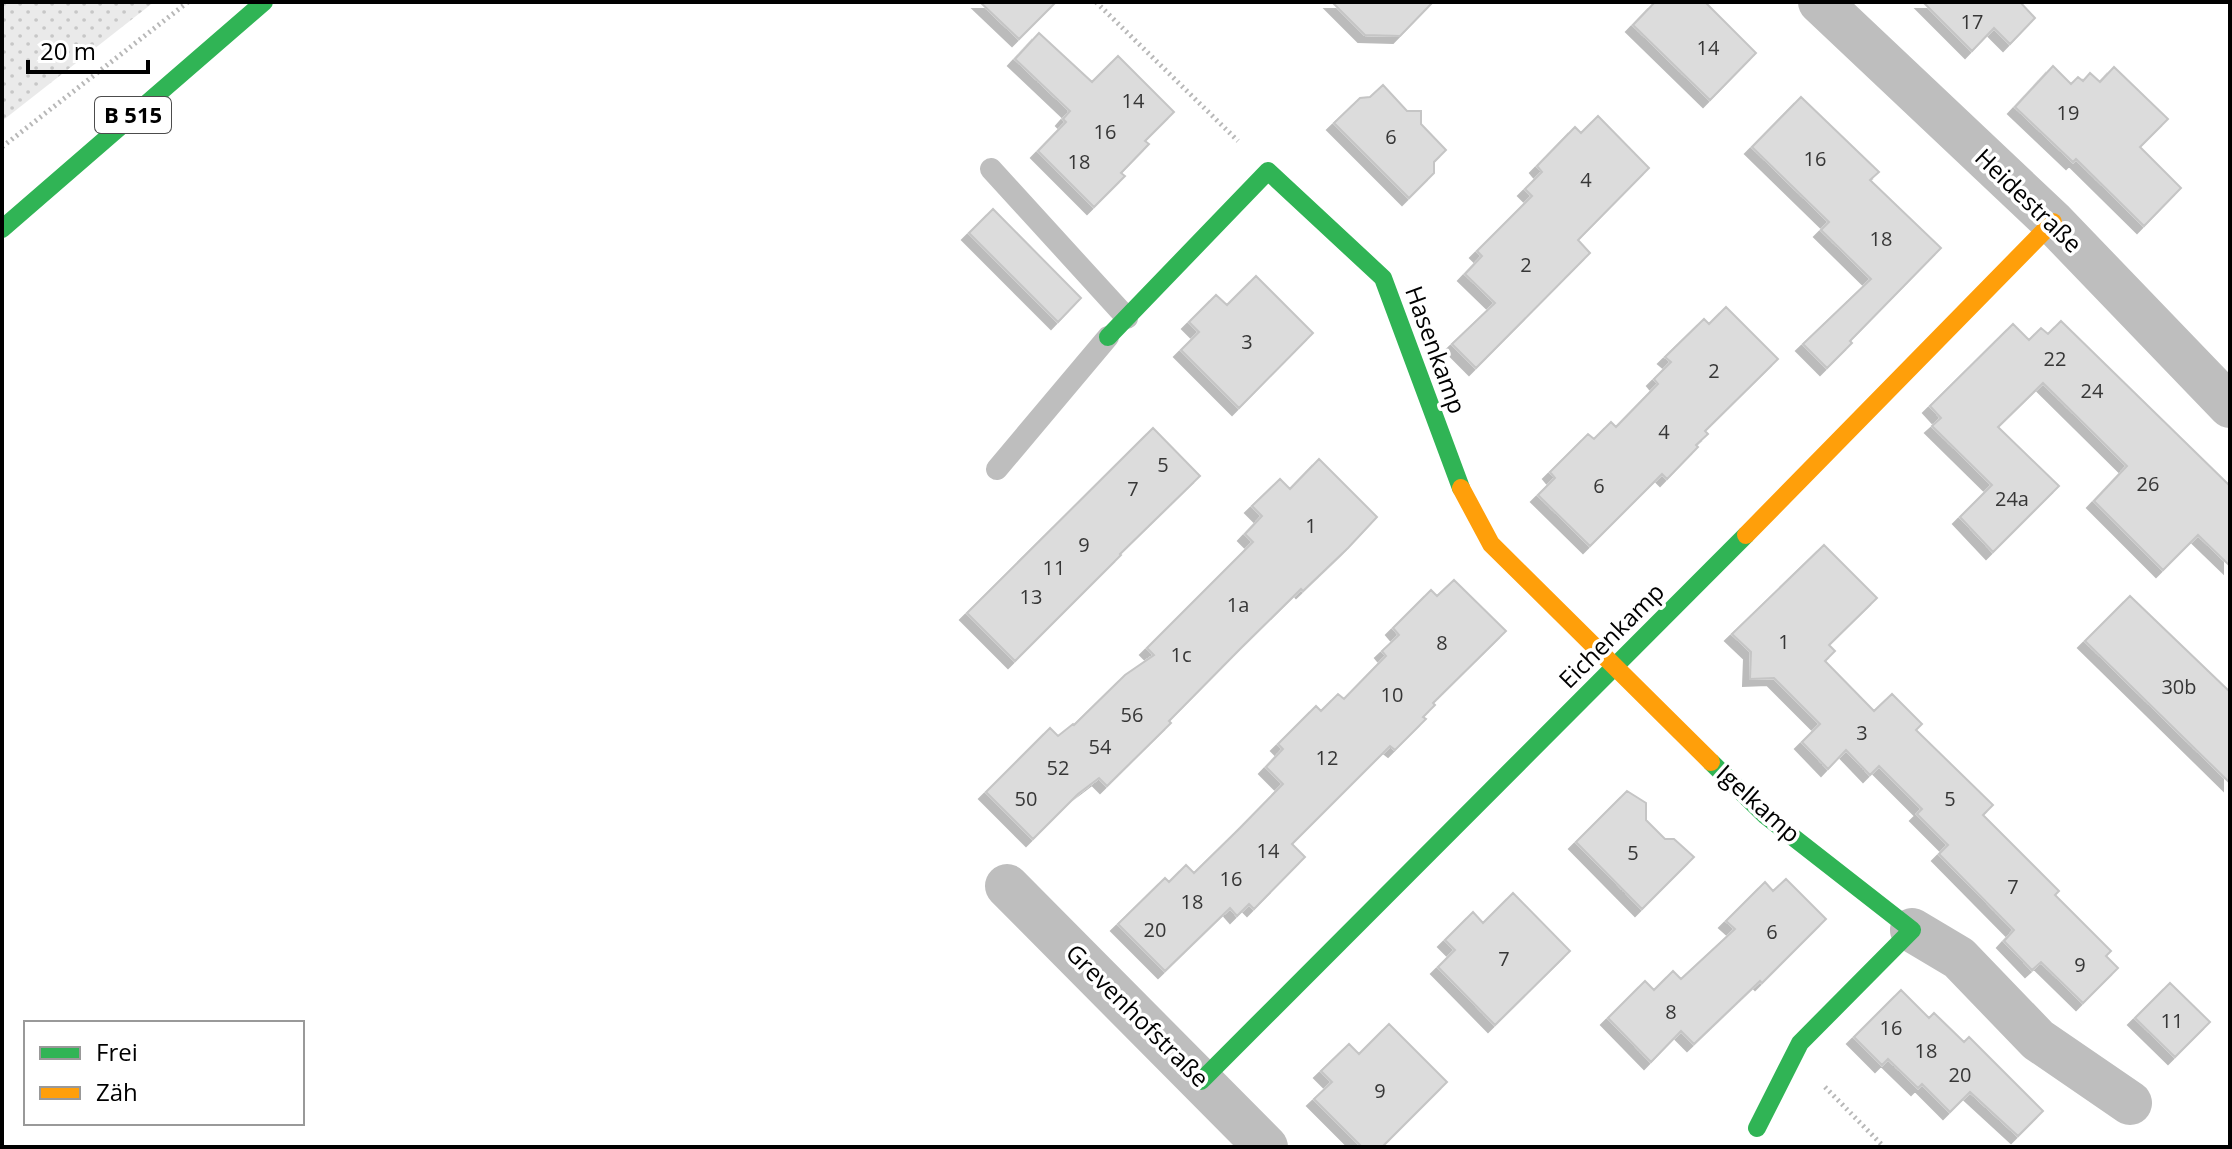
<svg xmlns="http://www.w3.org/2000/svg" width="2232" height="1149" font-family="'Open Sans',sans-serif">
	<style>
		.green { fill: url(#green-dots) }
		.building { fill: #dcdcdc; stroke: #c5c5c5; stroke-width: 2; filter: url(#shadow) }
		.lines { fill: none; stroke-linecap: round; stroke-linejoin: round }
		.path { stroke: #b8b8b8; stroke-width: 5; stroke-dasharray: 2 4; stroke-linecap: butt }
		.lane { stroke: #bebebe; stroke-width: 22 }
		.street { stroke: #bebebe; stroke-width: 44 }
		.fast { stroke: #30b455; stroke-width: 18 }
		.slow { stroke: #ff9f0a; stroke-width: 18 }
		.labels { text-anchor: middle; stroke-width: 7; stroke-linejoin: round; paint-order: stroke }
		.number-label { font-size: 20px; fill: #373737 }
		.shield { fill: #fff; stroke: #4c4c4c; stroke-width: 2 }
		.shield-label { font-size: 22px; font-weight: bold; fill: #000 }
		.street-label { font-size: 24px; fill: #000; stroke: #fff }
	</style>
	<defs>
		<pattern id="green-dots" width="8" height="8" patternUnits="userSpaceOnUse" patternTransform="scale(2)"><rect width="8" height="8" fill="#eaeaea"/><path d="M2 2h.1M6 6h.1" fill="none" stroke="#c7c7c7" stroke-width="1.8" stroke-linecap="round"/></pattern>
		<filter id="shadow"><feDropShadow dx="-7" dy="7" stdDeviation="0" flood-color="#0004"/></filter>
	</defs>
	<rect width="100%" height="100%" fill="#fff"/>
	<!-- green -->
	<path class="green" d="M2,2h152l-152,119z"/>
	<!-- building -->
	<path class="building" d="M980,2h76l-37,37z
		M1332,2h101l-33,34 -35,-1z
		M1655,2h50l51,51 -46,47 -77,-75z
		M1923,2h97l15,16 -25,26 -16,-16 -22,23z
		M1039,33l53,49 26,-26 56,56 -29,29 4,3 -28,29 4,3 -31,31 -56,-56 28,-29 -3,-3 7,-8 -55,-52z
		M2053,66l18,18 7,-7 5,4 7,-8 10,9 14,-15 54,52 -28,28 41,41 -37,38 -68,-67 -3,3 -58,-55z
		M1383,85l24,26h14v13l25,26 -12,12v11l-25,25 -75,-75 26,-25 10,-1z
		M1801,97l78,75 -9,8 71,68 -91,93 2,2 -25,25 -24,-24 68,-65 -50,-49 8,-8 -77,-75z
		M1598,116l51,52 -71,72 12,13 -114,115 -24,-24 43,-41 -30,-29 17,-18 -5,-5 55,-55 -7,-7 17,-17 -5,-6 38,-39 6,6z
		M993,209l88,89 -23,24 -89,-89z
		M1256,276l57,57 -74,75 -58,-58 18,-18 -10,-10 27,-27 11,10z
		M1726,307l52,52 -73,72 3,3 -12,11 2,2 -31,32 -5,-5 -72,72 -52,-51 17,-17 -5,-6 38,-38 6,5 17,-17 5,5 42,-43 -4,-5 17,-17 -6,-5 39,-38 5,5z
		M2061,321l169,165v80l-32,-31 -35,35 -69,-69 33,-35 -84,-83 -45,44 61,59 -66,66 -33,-35 32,-32 -60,-59 9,-8 -11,-12 83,-82 16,16 12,-12 7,6z
		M1153,428l47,48 -80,78 1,1 -106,106 -48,-48z
		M1319,459l58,58 -29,31 -45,43 -2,-2 -60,59 -72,73 2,2 -64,63 -8,-8 -21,16 -45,45 -47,-47 64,-64 8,8 15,-12 1,1 51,-50 29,-20 -7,-7 106,-106 -8,-8 17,-18 -10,-10 28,-27 10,10z
		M1824,545l53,53 -48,47 6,6 -10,10 49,50 18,-17 30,30 -6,6 77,75 -10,10 76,76 -4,4 56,56 -5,5 12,12 -35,35 -42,-41 -9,8 -28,-29 10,-11 -75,-76 9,-9 -31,-31 5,-5 -43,-43 -9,9 -24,-25 -18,19 -26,-27 18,-18 -46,-46 -24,1 1,-27 -19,-18z
		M1454,580l52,51 -73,72 2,2 -12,12 3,2 -31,31 -5,-4 -98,98 13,13 -51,52 -5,-5 -12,12 -7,-8 -65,63 -47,-47 47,-46 4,4 17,-17 8,8 46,-45 43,-44 -17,-17 17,-18 -5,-5 38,-38 5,5 17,-17 6,5 42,-43 -4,-5 17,-16 -6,-7 38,-38 6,6z
		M2130,596l100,96v91l-145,-142z
		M1627,791l19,12v17l19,19h9l20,18 -52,52 -66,-67z
		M1786,879l40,40 -64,64 -2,-2 -66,63 -13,-13 -30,31 -43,-44 37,-37 9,9 19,-19 8,8 54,-50 -9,-8 39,-39 8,9z
		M1513,893l57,58 -75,74 -57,-58 17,-17 -10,-10 28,-28 10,11z
		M2170,983l40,39 -35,35 -40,-39z
		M1901,990l28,28 5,-5 30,29 5,-5 74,74 -25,25 -48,-44 -20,20 -28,-28 -4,4 -30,-29 -6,6 -28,-28z
		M1389,1024l58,58 -65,65h-20l-48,-48 18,-17 -11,-11 28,-27 10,10z"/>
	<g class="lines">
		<!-- path -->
		<path class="path" d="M1096,2l142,139
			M2,147l186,-145
			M1825,1087l59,60"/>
		<!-- lane -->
		<path class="lane" d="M991,169l136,149
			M997,469l111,-132"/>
		<!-- street -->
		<path class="street" d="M1820,2l233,220 177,184
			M1007,886l259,261
			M1912,930l47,28 79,82 92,63"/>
		<!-- fast -->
		<path class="fast" d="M2,229l262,-227
			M1108,337l160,-166 115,107 78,210
			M1711,762l55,54 146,114 -112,113 -43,85
			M1201,1081l545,-546"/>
		<!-- slow -->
		<path class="slow" d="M1461,488l30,56 220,218
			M1746,535l307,-313"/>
	</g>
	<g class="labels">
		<!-- number labels -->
		<g class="number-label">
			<text x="1972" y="29">17</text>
			<text x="1708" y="55">14</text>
			<text x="1133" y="108">14</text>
			<text x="2068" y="120">19</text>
			<text x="1105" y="139">16</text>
			<text x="1391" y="144">6</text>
			<text x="1815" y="166">16</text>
			<text x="1079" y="169">18</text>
			<text x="1586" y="187">4</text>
			<text x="1881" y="246">18</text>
			<text x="1526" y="272">2</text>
			<text x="1247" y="349">3</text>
			<text x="2055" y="366">22</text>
			<text x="1714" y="378">2</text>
			<text x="2092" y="398">24</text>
			<text x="1664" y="439">4</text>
			<text x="1163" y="472">5</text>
			<text x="2148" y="491">26</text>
			<text x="1599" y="493">6</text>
			<text x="1133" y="496">7</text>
			<text x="2012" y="506">24a</text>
			<text x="1311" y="533">1</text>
			<text x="1084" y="552">9</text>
			<text x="1054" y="575">11</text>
			<text x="1031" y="604">13</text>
			<text x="1238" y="612">1a</text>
			<text x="1784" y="649">1</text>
			<text x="1442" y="650">8</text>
			<text x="1181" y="662">1c</text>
			<text x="2179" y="694">30b</text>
			<text x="1392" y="702">10</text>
			<text x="1132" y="722">56</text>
			<text x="1862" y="740">3</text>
			<text x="1100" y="754">54</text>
			<text x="1327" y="765">12</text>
			<text x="1058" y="775">52</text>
			<text x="1026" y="806">50</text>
			<text x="1950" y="806">5</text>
			<text x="1268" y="858">14</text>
			<text x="1633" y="860">5</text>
			<text x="1231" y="886">16</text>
			<text x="2013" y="894">7</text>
			<text x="1192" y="909">18</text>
			<text x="1155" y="937">20</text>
			<text x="1772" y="939">6</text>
			<text x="1504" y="966">7</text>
			<text x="2080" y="972">9</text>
			<text x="1671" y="1019">8</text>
			<text x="2172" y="1028">11</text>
			<text x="1891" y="1035">16</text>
			<text x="1926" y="1058">18</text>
			<text x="1960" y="1082">20</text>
			<text x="1380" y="1098">9</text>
		</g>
		<!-- shield labels -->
		<rect class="shield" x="95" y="97" width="76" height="36" rx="6"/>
		<g class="shield-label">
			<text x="133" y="123">B 515</text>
		</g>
		<!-- street labels -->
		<g class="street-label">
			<text transform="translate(2028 201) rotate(44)" y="8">Heidestraße</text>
			<text transform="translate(1435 350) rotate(70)" y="8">Hasenkamp</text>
			<text transform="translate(1612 636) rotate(-45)" y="8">Eichenkamp</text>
			<text transform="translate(1758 804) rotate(42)" y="8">Igelkamp</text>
			<text transform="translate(1137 1016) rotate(45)" y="8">Grevenhofstraße</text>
		</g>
	</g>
	<!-- border -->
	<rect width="2232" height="1149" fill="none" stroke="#000000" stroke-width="8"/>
	<!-- legend -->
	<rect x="24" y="1021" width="280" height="104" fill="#ffffff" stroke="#999999" stroke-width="2"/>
	<rect x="40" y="1047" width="40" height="12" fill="#30b455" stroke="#999999" stroke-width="2"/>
	<text x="96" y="1061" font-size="24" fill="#000000">Frei</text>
	<rect x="40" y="1087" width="40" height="12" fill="#ff9f0a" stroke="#999999" stroke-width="2"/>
	<text x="96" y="1101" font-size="24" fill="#000000">Zäh</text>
	<!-- scale -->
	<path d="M28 60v12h120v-12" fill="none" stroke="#000000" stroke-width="4"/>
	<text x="40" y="60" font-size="24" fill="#000000" stroke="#ffffff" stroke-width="6" paint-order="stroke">20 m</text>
</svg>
